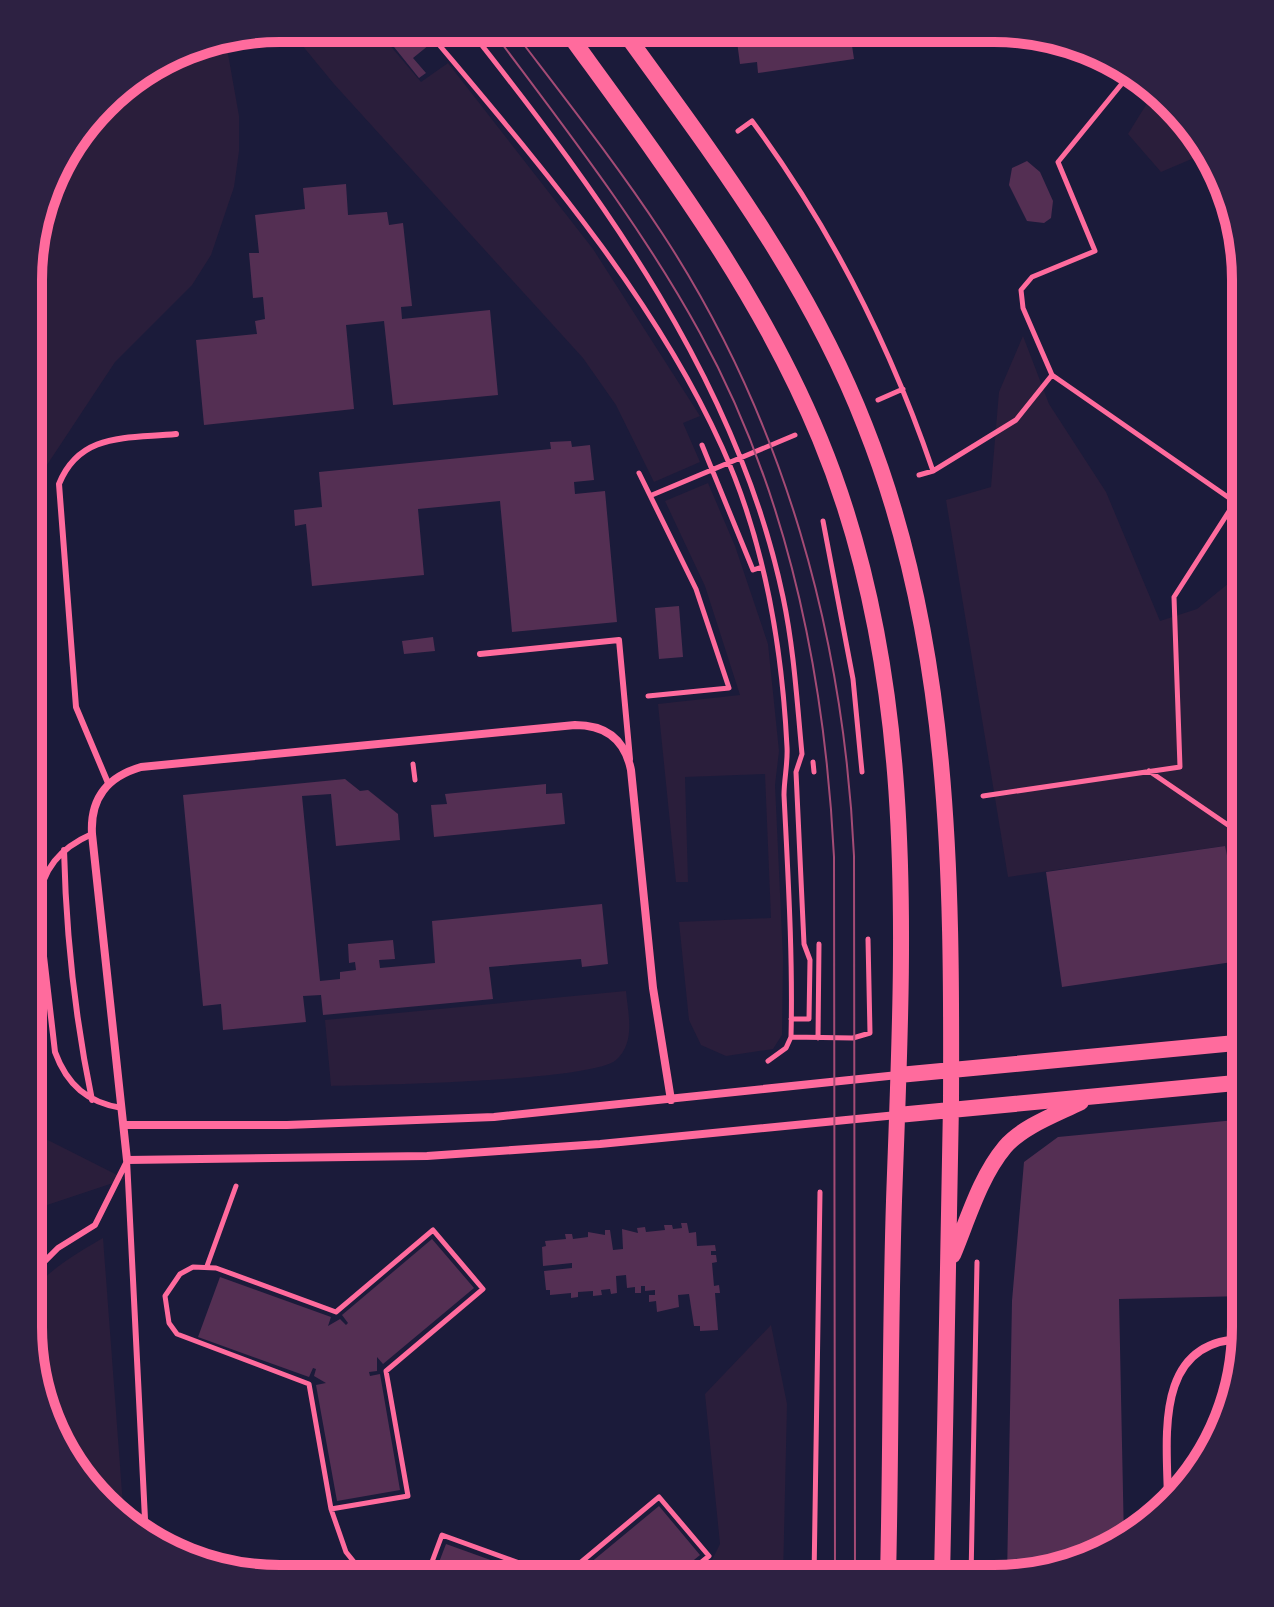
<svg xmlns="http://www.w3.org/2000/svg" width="1274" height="1607" font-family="Merriweather,serif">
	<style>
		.green { fill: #2a1e3b }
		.building { fill: #542f53 }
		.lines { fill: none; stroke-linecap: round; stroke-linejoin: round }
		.path { stroke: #ff6b9d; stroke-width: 5 }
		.service { stroke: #ff6b9d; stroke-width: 6 }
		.minor { stroke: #ff6b9d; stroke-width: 8 }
		.secondary { stroke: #ff6b9d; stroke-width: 16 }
		.tram { stroke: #a44b75; stroke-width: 2 }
		.rim { fill: none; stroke: #ff6b9d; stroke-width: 10 }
	</style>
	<rect width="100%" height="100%" fill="#1b1b3a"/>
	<!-- green -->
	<path class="green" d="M288,28h103l-9,8 39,46 27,-19 145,186 107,167 -17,7 17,39 -46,20 -38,-77 -33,-47 -249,-274z
		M225,37l14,79v35l-5,36 -23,68 -19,30 -77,77 -76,115 5,180 -15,51 1,-461 32,-93 52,-64 85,-48z
		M1154,92l53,57 1,3 -47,20 -33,-38z
		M1023,336l26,68 57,88 54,129 37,-12 32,-26 17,14v271l-16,3 -6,-25 -216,31 -62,-377 45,-13 8,-95z
		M708,483l27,63 33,98 11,107 -4,34 8,173 -1,77 -9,14 -47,7 -25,-11 -12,-25 -10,-98 92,-4 -6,-144 -80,3 3,105h-12l-18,-178 82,-9 -35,-109 -40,-85z
		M626,991c2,23 10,51 -10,69 -24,21 -240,25 -285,26l-6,-66z
		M28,1130l97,49 -87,29 -10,11z
		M103,1238l21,281c-17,-18 -53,-47 -63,-68 -9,-18 -38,-134 -33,-150 8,-25 54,-51 75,-63z
		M771,1325l16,79 -4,174h-80l17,-34 -15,-150z"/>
	<!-- building -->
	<path class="building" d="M397,28h18l14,17 -16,13 13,15 -7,5 -33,-41z
		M766,29l109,1 1,5 -25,4 3,20 -96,14 -1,-11 -17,2 -4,-30z
		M1027,161l13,11 13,29 -2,17 -7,5 -17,-2 -18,-36 3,-17z
		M346,184l2,31 39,-3 2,13 14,-2 9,83 -11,1 1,12 88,-9 8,85 -105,10 -9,-84 -38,4 8,84 -150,16 -8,-85 61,-6 -2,-13 10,-2 -2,-22 -10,1 -4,-45h10l-4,-38 50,-6 -2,-21z
		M571,441l1,6 18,-2 4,35 -20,2 1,12 30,-3 12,131 -105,10 -12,-131 -82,8 6,66 -112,11 -6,-62 -11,2 -1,-16 28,-3 -3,-35 232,-23 -1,-7z
		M1246,548v49l-17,-14 -1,-13z
		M679,606l4,51 -24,2 -4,-51z
		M433,637l2,14 -31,3 -2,-13z
		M345,779l15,12 8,-1 30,24 2,26 -64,6 -5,-52 -29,2 18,185 20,-2v-7l16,-2 -1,-8 -6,1 -1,-19 45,-4 2,19 -16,1 1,8 55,-5 -3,-42 170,-17 6,60 -26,3 -1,-8 -92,8 4,32 -170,16 -2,-20 -18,1 3,26 -83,8 -2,-26 -18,2 -20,-211z
		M546,784v10l16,-1 3,31 -131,13 -3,-32 16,-1 -2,-10z
		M1225,846l13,61 8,-1v54l-184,27 -16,-115z
		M1246,1119l-1,177 -126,3 5,242 -117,37 5,-277 12,-139 34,-25z
		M681,1223h6l2,10 7,-1 1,14 18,-1 1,6h-5v4h5l1,7 -5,1 2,23 5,-1 1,8h-5l3,37 -18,1v-5h-6l-5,-32 -11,1 1,12 -22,5 -1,-11 -7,1v-7h6v-5l-10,1v-5h-4v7h-6v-6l-8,1 -1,-13 -10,1 1,17 -6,1 -1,-5 -9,1 1,5 -9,1v-5l-15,1v5l-7,1v-5l-21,2v-5h-4l-2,-19 28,-3v-5l-29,3 -1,-19 4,-1 -1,-5 21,-2 -1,-5h7l1,5 15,-2v-5l17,3v-5h5l3,20 10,-1 -1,-20 16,4 -1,-5 8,-1 1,5 19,-2 -1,-5h8l1,4 9,-1z
		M432,1239l42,49 -91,76 -6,-7v14l-8,1 1,4 10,-2 20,116 -63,11 -21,-116 10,-2 -12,-7 2,-7 -3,-1 -4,9 -111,-40 22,-60 111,40 -3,9 12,-7 6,6 2,-2 -6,-8z
		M659,1506l41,49 -28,23h-100z
		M446,1544l95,34h-108z"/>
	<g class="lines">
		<!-- path -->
		<path class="path" d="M425,28c108,129 227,264 297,419 42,93 60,199 65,300 1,16 -3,32 -3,48 4,81 9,162 7,242l-5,11 -18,13
			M469,29c134,169 269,353 314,568 11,52 14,105 19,157l-6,18 8,172 6,16 -1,59h-18
			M738,131l14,-10c79,107 138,224 181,350
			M1052,375l-29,-67 -2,-18 11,-13 63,-26 -37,-89 75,-92
			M878,400l25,-11
			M702,445l51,125 9,-3
			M639,473l57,116 33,99 -81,8
			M919,475l14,-4 83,-51 36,-45 183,127 11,-13
			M652,495l143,-60
			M823,521l30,158 9,93
			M813,762l1,10
			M413,764l2,16
			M1149,771l79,54 18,1
			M983,796l197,-29 -6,-170 61,-95
			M791,1037l62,1 17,-5 -2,-94
			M818,1038l1,-94
			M433,1230l50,59 -97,82 22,125 -77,13 -22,-125 -132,-50 -8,-11 -4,-27 15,-22 13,-7 23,1 120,44z
			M207,1266l29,-80
			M331,1509l15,43 21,26
			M426,1578l16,-43 119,43
			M562,1578l97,-81 50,59 -27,22
			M814,1578l6,-386
			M971,1578l6,-316"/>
		<!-- service -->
		<path class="service" d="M480,654l139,-14 11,119
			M108,783l-32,-76 -17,-223c21,-52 68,-45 117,-50
			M92,834c-32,14 -50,35 -54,70l17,148c12,33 33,51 67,56
			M64,850c2,83 11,168 28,250
			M127,1160l19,379
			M28,1278l30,-30 37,-23 31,-62"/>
		<!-- minor -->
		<path class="minor" d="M671,1100l-18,-112 -22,-218c-6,-30 -25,-45 -56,-45l-434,42c-34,10 -51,31 -49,67l35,326 300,-4 173,-12 297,-29
			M124,1125h163l207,-8 404,-42
			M1168,1500c-1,-63 -15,-161 77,-161"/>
		<!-- secondary -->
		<path class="secondary" d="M565,29c95,131 193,259 255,410 100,242 83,505 74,762 -4,125 -3,252 -6,377
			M622,29c92,127 186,250 243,397 86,216 87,448 86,678 -2,158 -6,316 -9,474
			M899,1075l347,-33
			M898,1115l348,-33
			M953,1255c15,-36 27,-78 52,-108 18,-21 52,-33 76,-45"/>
		<!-- tram -->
		<path class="tram" d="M491,29c73,98 150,196 209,304 88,160 125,342 134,524l1,721
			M512,29c51,67 104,134 150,204 122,186 182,403 192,623l1,722"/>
	</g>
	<!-- crop -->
	<path d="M0 0H1274V1607H0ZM280 42H994A238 238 0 0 1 1232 280V1327A238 238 0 0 1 994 1565H280A238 238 0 0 1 42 1327V280A238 238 0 0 1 280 42Z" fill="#2d2142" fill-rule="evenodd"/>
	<path class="rim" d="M280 42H994A238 238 0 0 1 1232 280V1327A238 238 0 0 1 994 1565H280A238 238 0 0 1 42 1327V280A238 238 0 0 1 280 42Z"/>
</svg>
